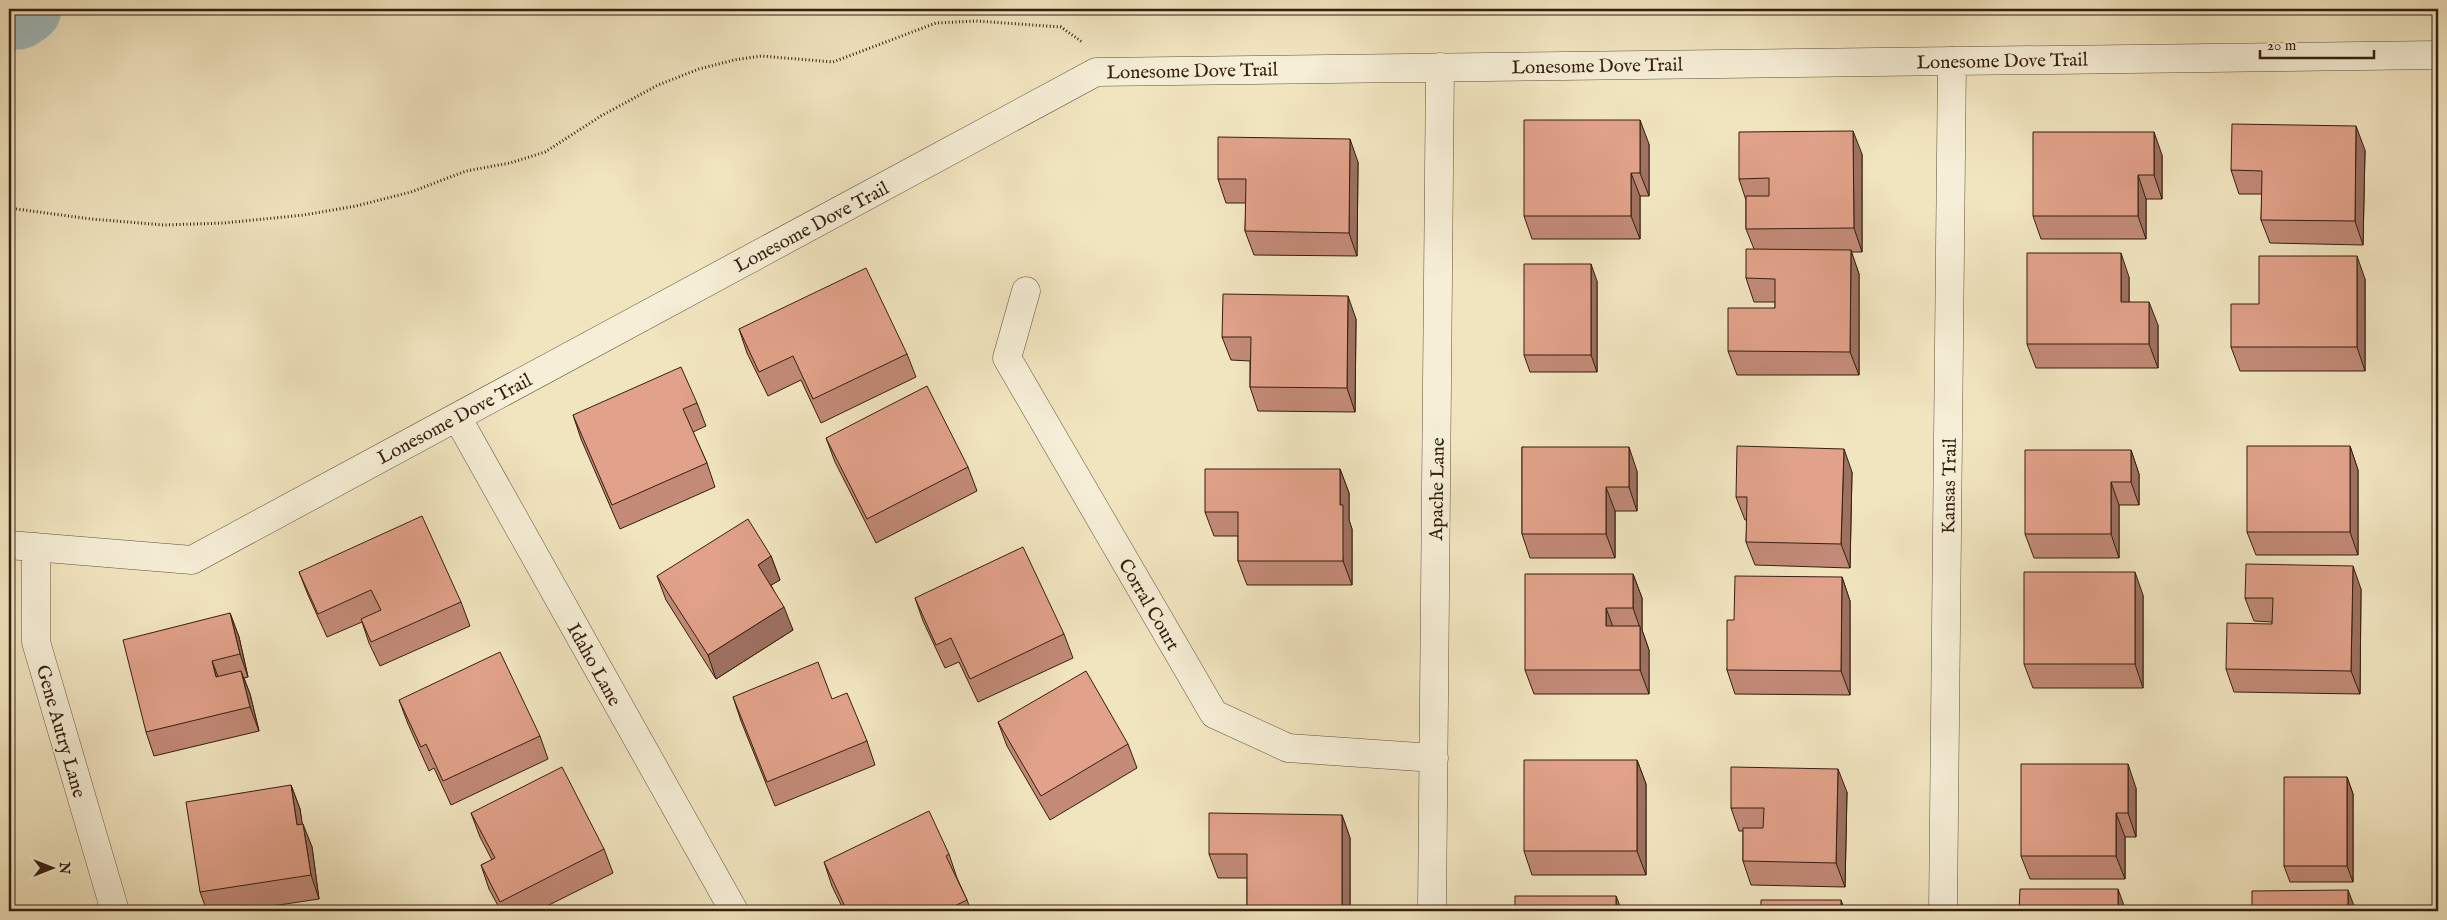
<svg xmlns="http://www.w3.org/2000/svg" width="2447" height="920" font-family="'IM FELL English',serif">
	<style>
		.lines { fill: none; stroke-linecap: round; stroke-linejoin: round }
		.river { stroke: #a0bcbe; stroke-width: 69 }
		.street-casing { stroke: #64503a; stroke-width: 29 }
		.path { stroke: #351f0e; stroke-width: 3; stroke-dasharray: 1 2.5; stroke-linecap: butt }
		.street { stroke: #f6eed6; stroke-width: 28 }
		.wall { fill: #c28a77; stroke: #351f0e }
		.shaded-wall { fill: #9e7161; stroke: #351f0e }
		.building { fill: #e1a18a; stroke: #351f0e }
		.labels { text-anchor: middle; stroke-width: 4; stroke-linejoin: round; paint-order: stroke }
		.street-label { font-size: 19px; fill: #351f0e; stroke: #f6eed6 }
	</style>
	<rect width="100%" height="100%" fill="#f1e5c0"/>
	<filter id="stains"><feTurbulence type="fractalNoise" baseFrequency=".004" numOctaves="4"/><feColorMatrix values="0 0 0 0 .2 0 0 0 0 .09 0 0 0 0 .02 0 0 0 .5 -.17"/></filter>
	<radialGradient id="worn" r=".72"><stop offset=".6" stop-color="#630" stop-opacity="0"/><stop offset="1" stop-color="#630" stop-opacity=".3"/></radialGradient>
	<g class="lines">
		<!-- river -->
		<path class="river" d="M9,15h9l9,-6"/>
		<!-- street casing -->
		<g class="street-casing">
			<path id="street" d="M1026,291l-19,67 207,356 74,34 146,10
				M457,417l277,494
				M9,545l183,15 904,-488 1342,-17
				M36,547v95l79,269
				M1432,911l8,-844
				M1943,911l9,-850"/>
		</g>
		<!-- path -->
		<path class="path" d="M9,208l82,11 73,6 60,-2 80,-8 52,-9 55,-14 55,-21 44,-8 35,-11 56,-36 57,-31 41,-16 35,-9 27,-4 72,6 103,-39 40,-2 85,6 21,15"/>
		<!-- street -->
		<use href="#street" class="street"/>
	</g>
	<!-- wall -->
	<path class="wall" d="M1649,144v52h-9v43h-108l-8,-23z
		M2365,150l-2,95 -93,-2 -9,-23 1,-26h-23l-8,-24z
		M1862,154v98h-11l8,22v101h-122l-9,-24 47,-43v-6h-21l-8,-24 8,-29 -8,-20v-29l-7,-21z
		M2162,155v44h-16v40h-105l-8,-23z
		M1358,162l-1,94 -103,-1 -9,-24 1,-28h-20l-8,-24z
		M2129,277v25l29,23v43h-122l-9,-24z
		M2365,279v92h-125l-9,-24 28,-43z
		M1597,281v91h-67l-6,-17z
		M1356,319l-1,93 -97,-1 -8,-24v-26l-19,-1 -9,-23z
		M739,329l168,25 9,23 -95,46 -20,-43 -33,16 -21,-43z
		M697,403l9,23 -13,6 14,31 8,24 -95,42 -39,-90 -8,-24z
		M826,438l142,29 9,24 -101,52 -41,-81z
		M2350,446l8,24v85h-102l-9,-23z
		M1522,447l115,24v40h-22v47h-85l-8,-24z
		M2131,450l8,24v31h-20v53h-85l-9,-24z
		M1340,469l9,24v27l3,9v56h-105l-9,-24v-25h-24l-9,-24z
		M1852,472l-2,96 -95,-3 -9,-23 1,-22h-2l-9,-23z
		M771,556l9,24 -9,5 22,45 -77,49 -50,-79 -9,-24z
		M299,572l162,30 9,24 -90,40 -11,-23 -7,-21 -35,15 -19,-42z
		M1633,574l9,24v32l7,20v44h-115l-9,-24z
		M1842,577l8,24v94l-115,-1 -8,-24 7,-50z
		M2361,589l-1,105 -126,-2 -8,-23 46,-45v-2l-18,-1 -9,-23z
		M2143,595v93h-110l-9,-24z
		M915,598l149,36 9,24 -95,44 -19,-40 -14,6 -22,-47z
		M230,613l9,24 9,40 -4,1 6,16 9,37 -105,25 -8,-24z
		M733,697l99,2 35,42 8,24 -100,41 -34,-85z
		M399,700l141,36 8,23 -97,46 -17,-37 -5,3 -21,-47z
		M998,722l130,22 9,24 -87,52 -43,-74z
		M1637,760l9,24v91h-114l-8,-24z
		M2347,777l6,17v88h-63l-6,-16z
		M291,785l9,24 2,15 10,23 7,52 -80,12h-32l-7,-19z
		M2136,788v49h-11v42h-95l-9,-23z
		M1847,792l-2,95 -94,-2 -8,-24v-30h-4l-8,-23z
		M471,813l133,36 9,24 -76,38h-36l-12,-22 -8,-24 11,-5 -12,-23z
		M1342,815l8,23v73h-101l-2,-5v-28h-29l-9,-24z
		M949,854l8,24 10,22 4,11h-127l-12,-25 -8,-24z"/>
	<!-- shaded-wall -->
	<path class="shaded-wall" d="M1640,120l9,24v52l-9,-23z
		M2356,126l9,24 -2,95 -8,-24z
		M1853,131l9,23v98l-8,-24z
		M2154,132l8,23v44l-8,-24z
		M1350,139l8,23 -1,94 -8,-23z
		M1631,173l9,23v43l-9,-23z
		M2138,175l8,24v40l-8,-23z
		M1851,250l8,24v101l-9,-23z
		M2121,253l8,24v48l-8,-23z
		M2357,256l8,23v92l-8,-24z
		M1591,264l6,17v91l-6,-17z
		M1348,296l8,23 -1,93 -8,-24z
		M2149,302l9,23v43l-9,-24z
		M2350,446l8,24v85l-8,-23z
		M1629,447l8,24v40l-8,-24z
		M1844,449l8,23 -2,96 -9,-24z
		M2131,450l8,24v31l-8,-23z
		M1340,469l9,24v27l3,9v56l-9,-24 -3,-56z
		M2111,482l8,23v53l-8,-24z
		M1606,487l9,24v47l-9,-24z
		M771,556l9,24 -14,8 -8,-23z
		M2353,566l8,23 -1,105 -9,-23z
		M2135,572l8,23v93l-8,-24z
		M1633,574l9,24v32l7,20v44l-9,-24v-42l-7,-20z
		M1842,577l8,24v94l-9,-24z
		M784,607l9,23 -77,49 -8,-24z
		M1606,608l9,24 -9,-6z
		M230,613l9,24 9,40 -8,-23z
		M212,661l9,23 -5,-7z
		M241,671l9,23 9,37 -9,-24z
		M1637,760l9,24v91l-9,-24z
		M2128,764l8,24v49l-8,-24z
		M1838,769l9,23 -2,95 -9,-24z
		M2347,777l6,17v88l-6,-16z
		M291,785l9,24 6,39 -9,-23z
		M2116,813l9,24v42l-9,-23z
		M1342,815l8,23v73h-7l-1,-4z
		M303,824l9,23 7,52 -8,-24z
		M2118,889l8,22h-8z
		M2348,890l8,21h-8z
		M1616,896l6,15h-6z
		M1841,900l4,11h-4z"/>
	<!-- building -->
	<path class="building" d="M1524,120h116v53h-9v43h-107z
		M2232,124l124,2 -1,95 -94,-1 1,-49 -31,-1z
		M1853,131l1,97 -108,1v-33h23v-18l-30,1v-47z
		M2033,132h121v43h-16v41h-105z
		M1218,137l132,2 -1,94 -104,-2 1,-52h-28z
		M1746,249l105,1 -1,102 -122,-1v-43h47v-29l-29,-1z
		M2027,253h94v49h28v42h-122z
		M2259,256h98v91h-126v-43h28z
		M1524,264h67v91h-67z
		M866,268l41,86 -94,45 -20,-43 -34,16 -20,-43z
		M1223,294l125,2 -1,92 -97,-1 1,-50h-29z
		M681,367l16,36 -14,6 24,54 -95,42 -39,-90z
		M927,386l41,81 -101,52 -41,-81z
		M1737,446l107,3 -3,95 -95,-2 1,-45h-11z
		M2247,446h103v86h-103z
		M1522,447h107v40h-23v47h-84z
		M2025,450h106v32h-20v52h-86z
		M1205,469h135v36h3v56h-105v-49h-33z
		M422,516l39,86 -90,40 -10,-23 20,-9 -10,-20 -53,24 -19,-42z
		M748,519l23,37 -13,9 26,42 -76,48 -51,-79z
		M1023,547l41,87 -94,45 -19,-41 -15,7 -21,-47z
		M2246,564l107,2 -2,105 -125,-2 1,-46 45,1 1,-26h-28z
		M2024,572h111v92h-111z
		M1525,574h108v34h-27v18h34v44h-115z
		M1735,576l107,1 -1,94 -114,-1v-50h7z
		M230,613l10,41 -28,7 4,16 25,-6 9,36 -104,25 -23,-92z
		M500,652l40,84 -97,45 -17,-37 -5,3 -22,-47z
		M818,662l14,37 15,-6 20,48 -100,41 -34,-85z
		M1086,671l42,73 -87,52 -43,-74z
		M1524,760h113v91h-113z
		M2021,764h107v49h-12v43h-95z
		M562,767l42,82 -104,53 -19,-37 14,-7 -24,-45z
		M1731,767l107,2 -2,94 -93,-2v-33h20l1,-20h-33z
		M2284,777h63v89h-63z
		M291,785l6,40 6,-1 8,51 -111,17 -14,-90z
		M929,811l20,43 -3,2 21,44 -23,11h-97l-23,-49z
		M1209,813l133,2v92l-95,-1v-52h-38z
		M2020,889h98v22h-99z
		M2348,890v21h-96v-20z
		M1515,896h101v15h-101z
		M1761,900h80v11h-80z"/>
	<g class="labels">
		<!-- street labels -->
		<g class="street-label">
			<text transform="translate(2002 60) rotate(-1)" y="7">Lonesome Dove Trail</text>
			<text transform="translate(1597 65) rotate(-1)" y="7">Lonesome Dove Trail</text>
			<text transform="translate(1192 70) rotate(-1)" y="7">Lonesome Dove Trail</text>
			<text transform="translate(811 226) rotate(-28)" y="7">Lonesome Dove Trail</text>
			<text transform="translate(454 418) rotate(-28)" y="7">Lonesome Dove Trail</text>
			<text transform="translate(1948 486) rotate(-89)" y="7">Kansas Trail</text>
			<text transform="translate(1436 489) rotate(-89)" y="7">Apache Lane</text>
			<text transform="translate(1150 604) rotate(60)" y="7">Corral Court</text>
			<text transform="translate(595 664) rotate(61)" y="7">Idaho Lane</text>
			<text transform="translate(62 731) rotate(74)" y="7">Gene Autry Lane</text>
		</g>
	</g>
	<!-- margin -->
	<rect width="2447" height="920" fill="none" stroke="#f1e5c0" stroke-width="30"/>
	<rect x="10" y="10" width="2427" height="900" fill="none" stroke="#351f0e" stroke-width="2.5"/>
	<rect x="15" y="15" width="2417" height="890" fill="none" stroke="#351f0e"/>
	<!-- north arrow -->
	<g transform="translate(52 868) rotate(90)" stroke="#f6eed6" stroke-width="4" paint-order="stroke">
	<path d="M0-4L9 19L0 12L-9 19Z" fill="#351f0e"/>
	<text y="-8" font-size="14" font-weight="bold" text-anchor="middle" fill="#351f0e">N</text>
	</g>
	<!-- scale -->
	<path d="M2260 50v8h114v-8" fill="none" stroke="#351f0e" stroke-width="2.5"/>
	<text x="2267" y="50" font-size="15" fill="#351f0e" stroke="#f6eed6" stroke-width="4" paint-order="stroke">20 m</text>
	<rect width="100%" height="100%" filter="url(#stains)"/>
	<rect width="100%" height="100%" fill="url(#worn)"/>
</svg>
